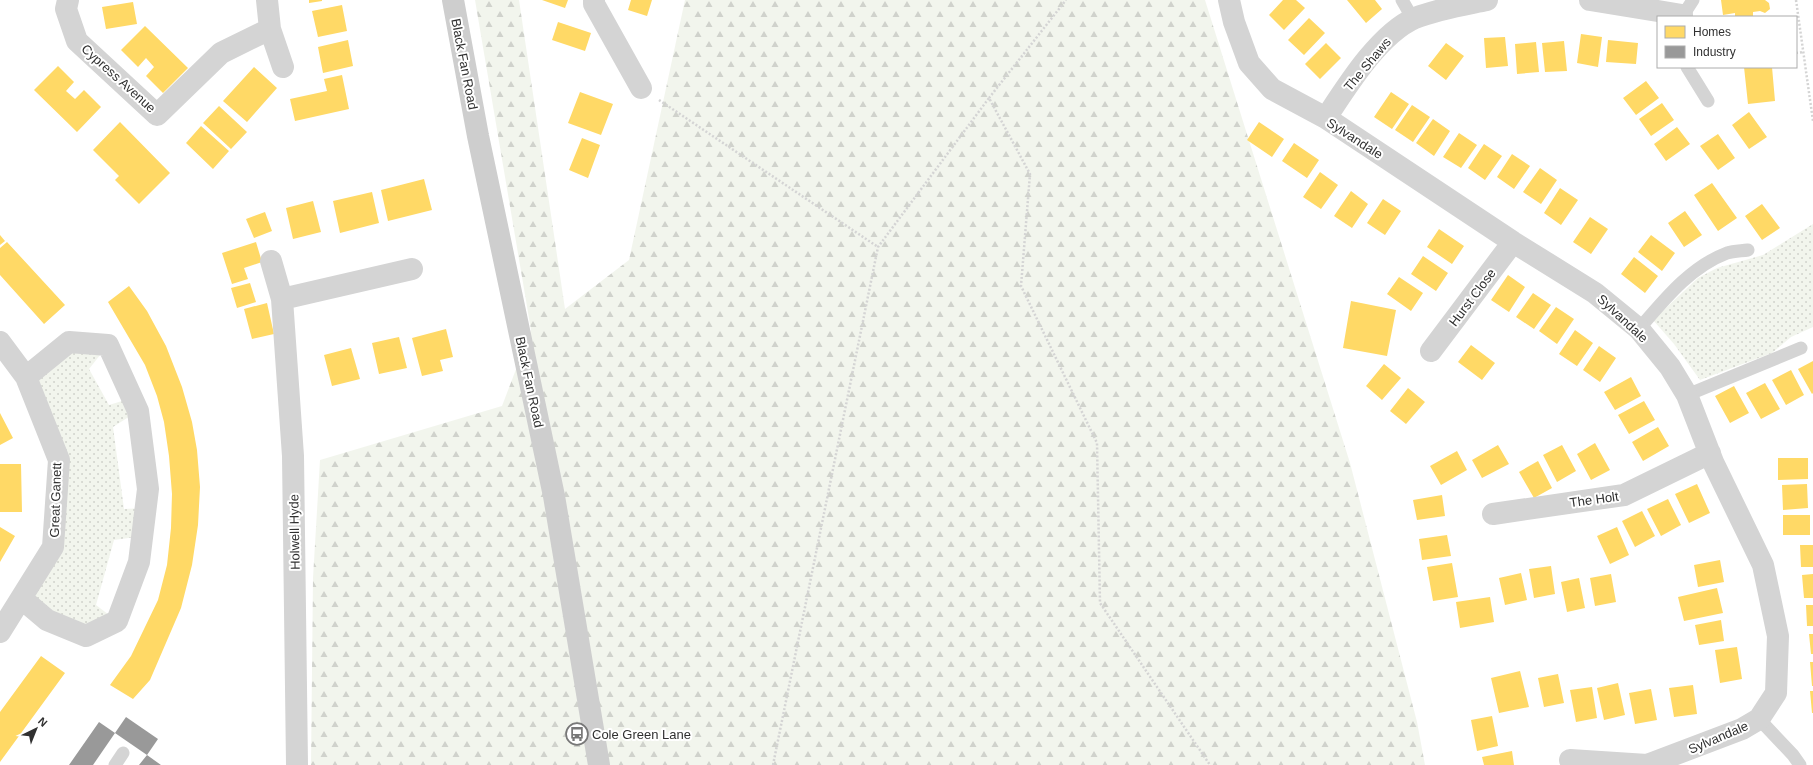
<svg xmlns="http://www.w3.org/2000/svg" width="1813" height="765" font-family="Helvetica,sans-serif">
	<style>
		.grass { fill: url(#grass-dots) }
		.forest { fill: url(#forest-firs) }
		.homes { fill: #ffd966 }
		.industry { fill: #999 }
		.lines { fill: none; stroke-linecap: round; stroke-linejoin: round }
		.path { stroke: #d4d4d4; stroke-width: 2.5; stroke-dasharray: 2 2; stroke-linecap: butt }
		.service { stroke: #d4d4d4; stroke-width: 13 }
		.minor { stroke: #d4d4d4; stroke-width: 22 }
		.secondary { stroke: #cecece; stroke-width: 22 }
		.labels { text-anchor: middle; stroke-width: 4; stroke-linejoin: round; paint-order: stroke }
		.street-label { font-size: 13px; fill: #303030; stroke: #fff }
		.poi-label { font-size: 13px; fill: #303030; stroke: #fff; text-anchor: start }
	</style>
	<defs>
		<pattern id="grass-dots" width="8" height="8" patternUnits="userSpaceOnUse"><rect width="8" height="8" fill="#f2f5ed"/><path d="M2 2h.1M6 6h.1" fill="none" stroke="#d0d2cc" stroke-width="1.8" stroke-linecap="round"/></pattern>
		<pattern id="forest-firs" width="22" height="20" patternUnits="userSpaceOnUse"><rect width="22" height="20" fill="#f2f5ed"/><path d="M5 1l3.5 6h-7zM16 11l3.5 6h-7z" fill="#d0d2cc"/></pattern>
	</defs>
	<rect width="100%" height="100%" fill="#fff"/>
	<!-- grass -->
	<path class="grass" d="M1813,224v103l-22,10 -19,16 -72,27 -26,-36 -21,-24 45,-42 19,-10 46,-13z
		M69,342l39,3 -19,24 20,36 23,-7 6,13 -25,16 11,82 22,-1 -3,28 -29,4 -18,65 21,16 -31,15 -65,-38 32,-51 6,-87 -33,-83z"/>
	<!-- forest -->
	<path class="forest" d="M475,0h44l46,309 64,-49 56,-260h520l145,463 67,259 8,43h-1114l2,-187 7,-118 182,-54 29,-76z"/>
	<!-- homes -->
	<path class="homes" d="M309,0h13v1l-13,2z
		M542,0h26l-3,8z
		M631,0h21l-5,16 -19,-6z
		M1283,0h13l9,8 -21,22 -15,-15z
		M1347,0h28l7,9 -16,14z
		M1721,0h44l4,3 1,6 -5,4 -5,-2 -7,1v5h-18v-4l-12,2z
		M133,2l4,22 -31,5 -4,-22z
		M342,5l5,26 -29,6 -6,-26z
		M1309,18l16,15 -21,22 -16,-15z
		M558,22l33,11 -6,18 -33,-11z
		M145,26l43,42 -25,25 -17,-17 8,-9 -8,-9 -8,9 -17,-17z
		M1581,34l21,3 -4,30 -21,-4z
		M1505,37l3,29 -22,2 -2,-30z
		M348,40l5,26 -30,7 -5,-26z
		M1608,40l30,3 -2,21 -30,-2z
		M1564,41l3,30 -22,1 -3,-29z
		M1536,42l3,30 -22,2 -2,-30z
		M1326,43l15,15 -21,21 -15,-15z
		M1446,43l18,13 -18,24 -18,-14z
		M58,66l16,16 -8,9 9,8 9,-9 17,17 -24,25 -43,-42z
		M254,67l23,21 -30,34 -24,-21z
		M1744,67h28l3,34 -27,3z
		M342,75l7,34 -54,12 -5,-22 37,-8 -3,-12z
		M1646,81l13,17 -23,17 -13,-17z
		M580,92l33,12 -12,31 -33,-12z
		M1391,92l18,12 -17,25 -18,-12z
		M1662,103l12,17 -23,16 -12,-17z
		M1412,105l18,12 -17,25 -18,-12z
		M219,106l28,26 -16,17 -28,-26z
		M1749,112l18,25 -18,12 -17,-24z
		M1433,119l17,12 -16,25 -18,-13z
		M120,122l50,51 -31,31 -24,-24 4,-4 -26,-26z
		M1259,122l25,17 -12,18 -25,-17z
		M201,126l28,25 -16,18 -27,-26z
		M1677,127l13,17 -24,17 -12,-17z
		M1459,133l18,12 -16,23 -18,-11z
		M1718,134l17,24 -17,12 -18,-24z
		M582,138l18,7 -12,33 -19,-8z
		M1294,143l25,17 -12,18 -25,-17z
		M1484,144l18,12 -17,24 -17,-12z
		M1512,154l18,12 -16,23 -17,-12z
		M1540,168l17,12 -16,24 -18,-12z
		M1320,172l18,13 -17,24 -18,-12z
		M424,179l8,31 -44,11 -7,-31z
		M1712,183l25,35 -19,13 -24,-36z
		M1560,188l18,12 -17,25 -17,-12z
		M1351,191l17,13 -16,24 -18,-12z
		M372,192l7,31 -39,10 -7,-32z
		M1383,199l18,12 -16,24 -18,-12z
		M313,201l8,31 -28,7 -7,-31z
		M1762,204l18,24 -18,12 -17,-24z
		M1685,211l17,24 -18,12 -16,-24z
		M265,212l7,19 -18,7 -8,-19z
		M1590,217l18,12 -17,25 -18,-12z
		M1439,229l25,17 -12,18 -25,-17z
		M0,235l5,6 -5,4z
		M1651,235l24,18 -13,18 -24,-19z
		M7,242l58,63 -21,19 -44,-49v-27z
		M256,242l6,20 -18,6 4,11 -16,5 -10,-31z
		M1423,256l25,17 -12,18 -25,-17z
		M1634,257l24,19 -13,17 -24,-19z
		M1508,275l17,12 -16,25 -18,-12z
		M1399,277l24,16 -12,18 -24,-17z
		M250,283l6,19 -19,6 -6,-20z
		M129,286l18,25 19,35 16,41 10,35 5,28 3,37 -2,38 -6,40 -11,43 -31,72 -17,19 -23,-14 21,-29 27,-56 9,-35 4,-37 1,-34 -3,-38 -5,-34 -7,-26 -12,-31 -37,-63z
		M1533,293l18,12 -17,24 -18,-12z
		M1351,301l45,9 -9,46 -44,-8z
		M267,303l7,31 -22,5 -8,-30z
		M1556,307l18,12 -17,25 -18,-13z
		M446,329l7,28 -13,3 3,11 -21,5 -10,-38z
		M1575,330l18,13 -16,23 -18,-12z
		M399,337l8,31 -28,6 -7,-31z
		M1471,345l24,18 -13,17 -24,-18z
		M1599,346l17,12 -16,24 -17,-12z
		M351,348l9,31 -28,7 -8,-31z
		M1813,361v32l-1,1 -14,-25z
		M1384,364l17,14 -19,22 -16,-14z
		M1791,370l13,25 -18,10 -14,-25z
		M1631,377l10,19 -26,14 -11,-18z
		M1765,383l15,26 -19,10 -15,-26z
		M1734,386l15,27 -19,10 -15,-27z
		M1408,388l17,14 -19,22 -16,-13z
		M1644,401l11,19 -26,14 -11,-19z
		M0,413l13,25 -13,7z
		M1658,427l11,19 -26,15 -11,-19z
		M1595,443l15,27 -19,10 -14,-26z
		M1498,445l11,19 -27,14 -10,-18z
		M1562,445l14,26 -19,11 -14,-27z
		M1457,451l10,19 -26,15 -11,-19z
		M1778,458h30v21l-30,1z
		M1538,461l14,27 -18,10 -15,-26z
		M0,464h21l1,48h-22z
		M1697,484l13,29 -21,10 -14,-29z
		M1807,484l1,24 -25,2 -1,-25z
		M1442,495l3,21 -28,4 -4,-20z
		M1668,499l13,26 -20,11 -14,-27z
		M1642,511l13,25 -20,11 -13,-26z
		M1783,515h27v20h-27z
		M0,527l15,9 -15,26z
		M1617,527l12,28 -19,9 -13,-28z
		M1447,535l4,21 -29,4 -3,-21z
		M1800,545h13v22h-12z
		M1720,560l4,22 -26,5 -4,-22z
		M1452,563l6,34 -25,4 -6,-34z
		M1551,566l4,28 -21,4 -5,-29z
		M1521,573l6,27 -22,5 -6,-27z
		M1611,574l5,28 -21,4 -5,-28z
		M1813,574v24h-9l-2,-23z
		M1579,578l6,30 -18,4 -6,-30z
		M1717,588l6,25 -39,8 -6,-24z
		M1490,597l4,25 -34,6 -4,-26z
		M1806,605h7v21h-6z
		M1721,620l3,21 -25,4 -4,-20z
		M1809,634h4v20h-2z
		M1737,647l5,32 -22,4 -5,-33z
		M41,656l24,17 -65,89v-50z
		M1810,662h3v24h-1z
		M1520,671l9,36 -30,6 -8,-35z
		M1558,674l6,29 -20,4 -6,-29z
		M1618,683l7,32 -21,5 -7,-32z
		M1693,685l4,29 -23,3 -5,-29z
		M1592,687l5,31 -21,4 -6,-32z
		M1651,689l6,31 -22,4 -6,-31z
		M1810,691h3v22h-1z
		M1492,716l6,30 -21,5 -6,-31z
		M1512,751l2,14h-30l-2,-8z"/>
	<!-- industry -->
	<path class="industry" d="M126,717l32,22 -11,16 14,10h-22l8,-10 -32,-22z
		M99,722l16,11 -22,32h-24z"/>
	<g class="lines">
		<!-- path -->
		<path class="path" d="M1796,0l17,121
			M1796,53l8,-1
			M989,98l77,-98
			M659,100l219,147
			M773,765l105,-518 111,-149 41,76 -9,112 76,157 3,160 110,162"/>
		<!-- service -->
		<path class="service" d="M1402,0l11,19
			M1682,17l11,-17
			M1687,67l21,34
			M1639,329c25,-29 51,-62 88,-76 7,-2 15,-2 21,-3
			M1687,395l114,-47
			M1759,719l34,36 7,10
			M115,765l8,-12"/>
		<!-- minor -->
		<path class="minor" d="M68,0l-2,9 11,32 80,74 64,-62 49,-24
			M267,0l3,29 13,38
			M594,0v4l47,84
			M1229,0l5,22 15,41 23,26 54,29 187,124 82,51 44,36 31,38 17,28 26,67 50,103 15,71 -2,57 -17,26 -17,10 -95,36
			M1590,0l92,15
			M1326,118c21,-32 53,-84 89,-100 23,-9 48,-13 72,-18
			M271,261l11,38 11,157 4,309
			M282,299l130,-30
			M0,342l26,35 33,83 -6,87 -53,85
			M1431,351l82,-109
			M1493,514l131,-19 86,-42
			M21,598l26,22 39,16 31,-15 22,-59 9,-73 -10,-78 -30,-66 -39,-3 -43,35
			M1570,760l77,5"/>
		<!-- secondary -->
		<path class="secondary" d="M453,0l25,136 76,360 45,269"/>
	</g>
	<!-- icons -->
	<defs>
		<g id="bus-ring" transform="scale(1.15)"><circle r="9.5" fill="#fff" stroke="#787878" stroke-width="1.5"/><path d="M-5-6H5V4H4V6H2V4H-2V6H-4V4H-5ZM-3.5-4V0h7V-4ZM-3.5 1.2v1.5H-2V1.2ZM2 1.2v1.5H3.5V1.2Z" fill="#787878"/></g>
	</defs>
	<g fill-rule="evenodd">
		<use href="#bus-ring" x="577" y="734"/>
	</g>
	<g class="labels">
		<!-- street labels -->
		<g class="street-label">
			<text transform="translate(465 64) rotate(79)" y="5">Black Fan Road</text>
			<text transform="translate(1367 64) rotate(-50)" y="5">The Shaws</text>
			<text transform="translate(119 78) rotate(42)" y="5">Cypress Avenue</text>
			<text transform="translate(1355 138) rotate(33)" y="5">Sylvandale</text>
			<text transform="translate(1472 297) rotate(-53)" y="5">Hurst Close</text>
			<text transform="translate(1623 318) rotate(43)" y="5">Sylvandale</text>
			<text transform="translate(530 382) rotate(78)" y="5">Black Fan Road</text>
			<text transform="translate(1594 499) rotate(-8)" y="5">The Holt</text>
			<text transform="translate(55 500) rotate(-88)" y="5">Great Ganett</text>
			<text transform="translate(294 532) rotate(-91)" y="5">Holwell Hyde</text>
			<text transform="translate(1718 737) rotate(-23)" y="5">Sylvandale</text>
		</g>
		<!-- poi labels -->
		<g class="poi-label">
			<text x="592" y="739">Cole Green Lane</text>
		</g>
	</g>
	<!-- legend -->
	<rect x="1657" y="16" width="140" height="52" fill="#ffffff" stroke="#acacac"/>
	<rect x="1665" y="26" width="20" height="12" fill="#ffd966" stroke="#acacac"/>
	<text x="1693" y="36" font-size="12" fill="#303030">Homes</text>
	<rect x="1665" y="46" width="20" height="12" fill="#999999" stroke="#acacac"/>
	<text x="1693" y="56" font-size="12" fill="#303030">Industry</text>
	<!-- north arrow -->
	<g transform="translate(36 729) rotate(43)" stroke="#ffffff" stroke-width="3" paint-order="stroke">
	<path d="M0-3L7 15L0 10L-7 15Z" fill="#303030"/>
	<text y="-6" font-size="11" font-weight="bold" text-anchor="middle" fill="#303030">N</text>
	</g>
</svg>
